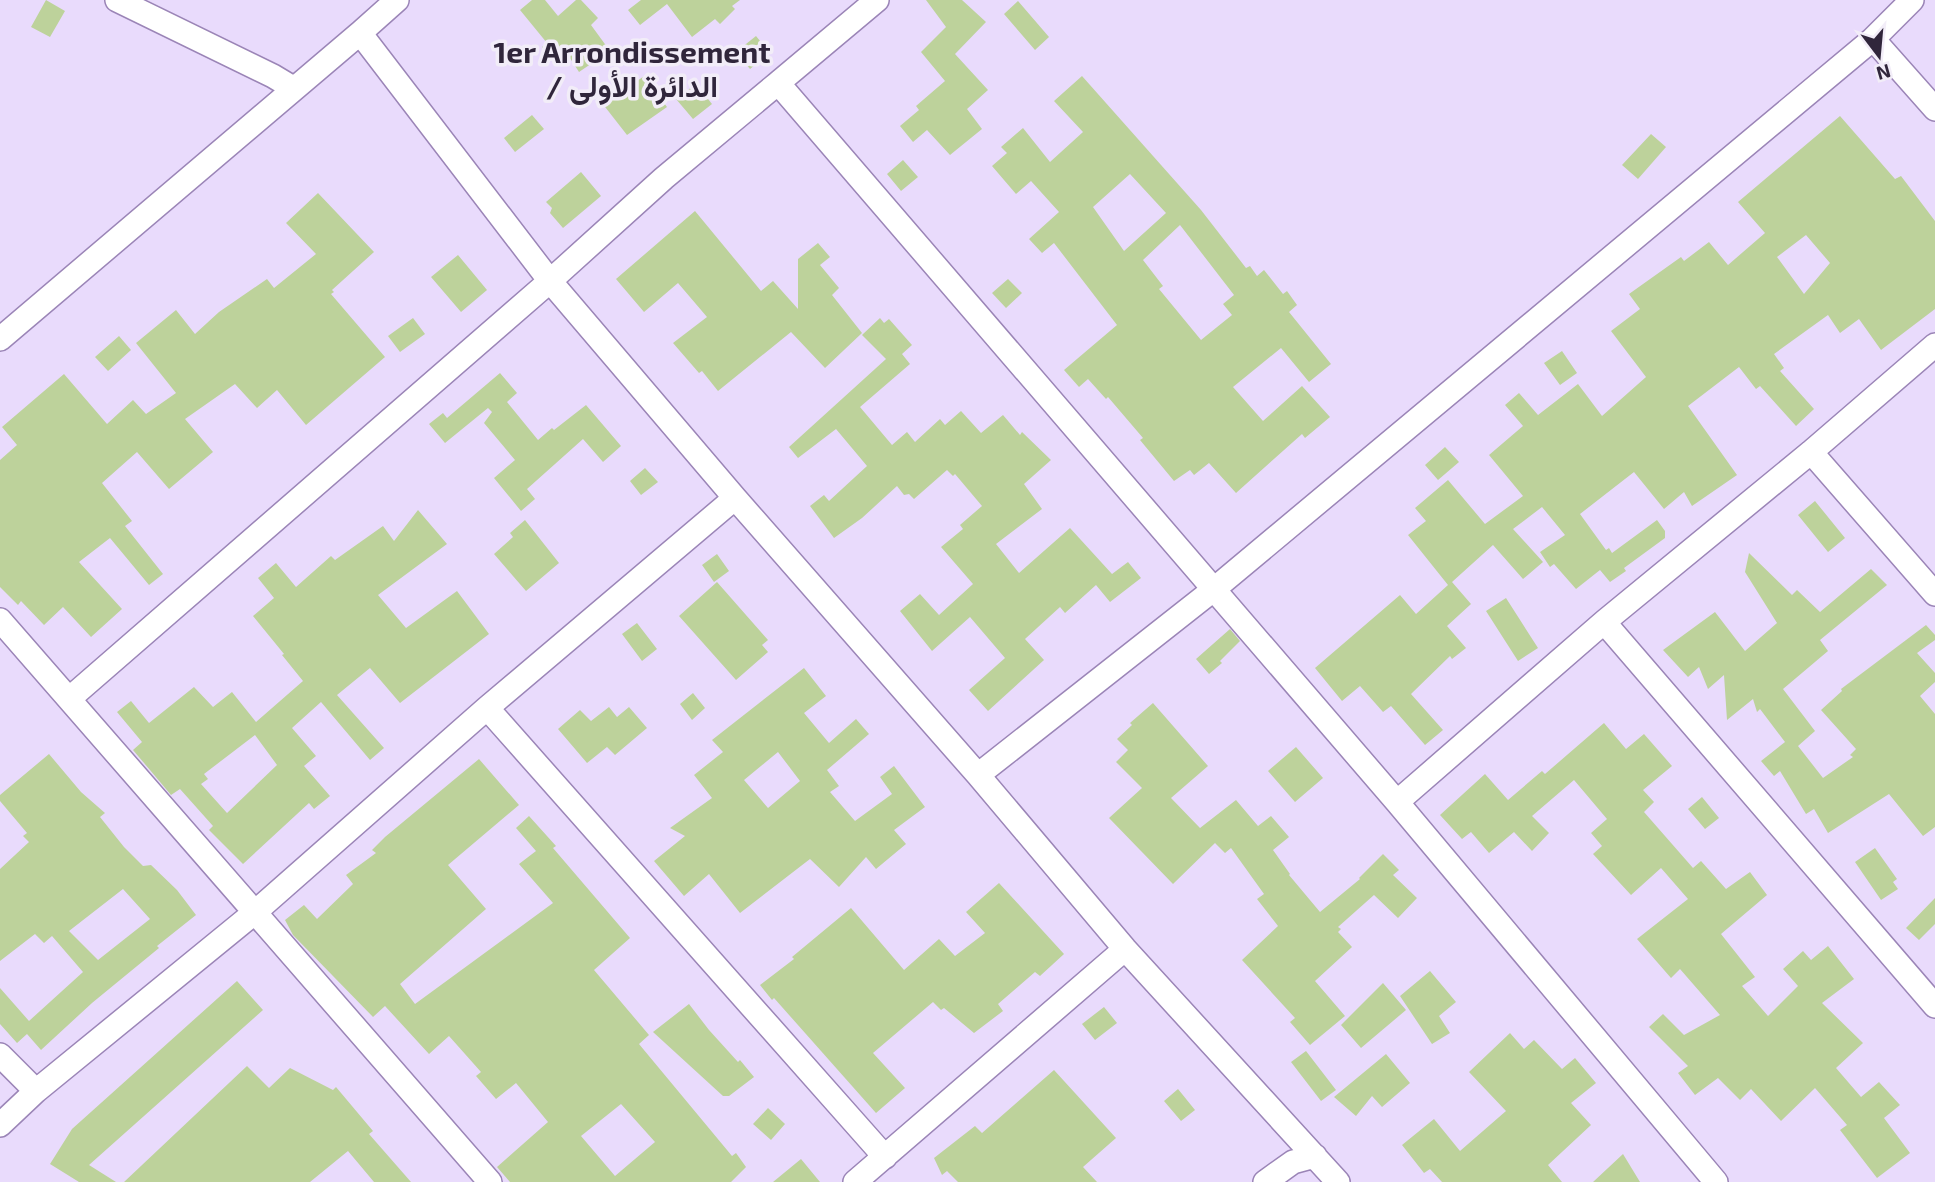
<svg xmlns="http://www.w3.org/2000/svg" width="1935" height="1182" font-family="'Exo 2',Vazirmatn,sans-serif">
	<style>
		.building { fill: #bdd29b; fill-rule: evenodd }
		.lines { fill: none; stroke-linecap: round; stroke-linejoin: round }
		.minor-casing { stroke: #9b85b7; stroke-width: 26 }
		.minor { stroke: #fff; stroke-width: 23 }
		.labels { text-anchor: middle; stroke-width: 7; stroke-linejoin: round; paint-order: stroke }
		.district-label { font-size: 30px; font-weight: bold; fill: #30263b; stroke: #f2edf8 }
	</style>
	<rect width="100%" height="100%" fill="#e9dbfc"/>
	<!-- building -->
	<path class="building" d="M46,0l19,11 -15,26 -19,-10z
		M532,0h13l13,16 18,-16h5l17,18 -7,7 19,26 -31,21 -13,-20 -12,10 -12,-15 5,-4 -27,-33z
		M641,0h99l-8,6 3,3 -15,15 -5,-5 -23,18 -25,-33 -27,21 -12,-15z
		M926,0h36l24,22 -31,32 33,36 -21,19 15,20 -32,26 -23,-25 -14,12 -13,-16 19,-16 -3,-4 29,-25 -24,-29 25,-25z
		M1018,1l31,36 -14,13 -31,-36z
		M756,36l14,17 -20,16 -14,-17z
		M644,76l23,31 -40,28 -25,-32 16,-13 3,3z
		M1082,76l119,134 45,58 4,-2 7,10 7,-6 19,24 4,-3 10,14 -8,7 42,52 -22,18 -28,-34 -48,39 30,34 39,-35 28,31 -25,21 -3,-4 -66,59 -27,-30 -15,12 -4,-5 -16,11 -34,-41 3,-2 -35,-41 -2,2 -18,-20 -9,8 -15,-17 53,-45 -63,-82 -12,10 -13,-14 30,-27 -28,-31 -15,13 -24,-28 15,-13 -6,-6 22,-19 27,34 33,-30 -29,-31zM1130,174l36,39 -42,38 -31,-44zM1180,225l54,70 -11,9 9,11 -31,25 -42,-51 4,-3 -20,-26z
		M696,84l16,20 -19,15 -17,-20z
		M532,115l12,14 -29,23 -11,-14z
		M1840,116l55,63 6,-3 34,45v88l-54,41 -22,-31 -19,14 -12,-18 -54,39 10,14 -4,3 34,38 -18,17 -36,-40 -4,3 -17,-22 -51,39 49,69 -45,31 -8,-14 -20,17 -30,-37 -54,42 26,36 3,-2 3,5 45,-33 8,11v7l-41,30 2,3 -16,11 -10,-12 -24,19 -22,-25 -4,3 -10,-15 25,-17 -23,-28 -29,22 30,33 -20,17 -30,-34 -41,37 19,22 -24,22 19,22 -14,11 -2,-3 -39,38 32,36 -18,15 -34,-39 -8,6 -23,-26 -18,15 -27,-33 85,-73 16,19 32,-29 -40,-50 18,-14 -11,-13 33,-28 37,44 38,-28 -34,-41 34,-29 -18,-21 14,-12 19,22 40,-31 24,32 44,-39 -35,-46 29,-22 -11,-15 52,-37 3,4 25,-19 19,23 37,-32 -27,-31zM1806,235l24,28 -26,31 -27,-37z
		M1651,134l15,13 -28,32 -16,-14z
		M903,160l15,17 -17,14 -14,-17z
		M581,172l20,24 -38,32 -13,-15 2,-5 -6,-6z
		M318,193l56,59 -42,38 2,2 -3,2 54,63 -79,68 -29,-35 -20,18 -22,-24 -50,35 28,33 -44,37 -32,-37 -35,31 30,38 -7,5 38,48 -14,11 -39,-47 -31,24 43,47 -31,28 -28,-30 -19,18 -23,-24 -3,4 -18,-18v-127l17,-15 -15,-18 62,-53 43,50 26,-24 13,14 30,-21 -40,-50 40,-33 19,24 24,-22 48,-33 7,9 42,-34 -30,-31z
		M695,211l66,80 12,-10 25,28v-50l20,-16 12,14 -10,8 19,23 -7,7 30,38 -37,35 -34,-36 -73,59 -16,-20 -3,2 -26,-30 34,-26 -29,-34 -34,29 -28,-33z
		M458,255l29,35 -26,22 -30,-35z
		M1008,279l14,14 -16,15 -14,-15z
		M413,318l12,16 -25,18 -12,-16z
		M880,318l4,5 5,-4 23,26 -10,9 8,10 -50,43 32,38 15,-13 8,10 25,-23 5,6 16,-14 20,22 22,-18 17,20 2,-3 29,28 -27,24 18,25 -46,35 23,29 51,-45 42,46 16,-12 13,16 -31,24 -14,-17 -31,28 -5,-6 -35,32 19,21 -56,51 -19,-21 36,-32 -35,-41 -38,34 -32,-40 20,-17 19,21 34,-31 -32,-37 22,-18 -3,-4 22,-19 -27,-32 -2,2 -6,-6 -33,29 -5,-5 -5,1 -7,-9 -35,32 -28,20 -24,-32 14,-11 5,6 38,-35 -31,-37 -38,29 -9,-11 97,-88 -24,-24z
		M119,336l12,14 -23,21 -13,-14z
		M1562,351l15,22 -17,12 -16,-22z
		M500,373l17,20 -10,9 31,38 14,-12 2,2 32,-25 35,41 -18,16 -20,-23 -56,50 8,10 -14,12 -27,-33 21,-18 -31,-37 8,-11 -4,-4 -43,35 -16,-19 14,-11 4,5z
		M1445,447l14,15 -21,18 -13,-15z
		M645,468l13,14 -17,13 -11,-14z
		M1815,501l30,37 -17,14 -30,-37z
		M418,510l29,34 -69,51 28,33 51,-37 32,43 -89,69 -30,-35 -33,27 47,53 -14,12 -49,-58 -29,26 24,28 -12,10 26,30 -16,13 -5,-6 -66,61 -34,-34 4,-4 -33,-37 -9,6 -21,-25 -17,-20 9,-8 -25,-30 14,-11 18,22 45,-36 19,20 19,-15 24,30 47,-41 -21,-26 2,-1 -31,-38 21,-18 -16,-20 18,-15 20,24 35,-31 4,4 48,-34 11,15zM255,735l22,30 -50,48 -26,-29 7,-5 -4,-5z
		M525,520l34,43 -33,28 -32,-37 19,-17 -3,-4z
		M1749,553l43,42 5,-5 23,22 51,-43 16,16 -67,55 8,11 -45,38 32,42 -17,15 25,32 30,-21 -3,-2 6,-6 -35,-39 21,-19 -1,-2 85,-64 9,10v5l-18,13 18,20v9l-15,14 15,18v113l-12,9 -34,-42 -61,39 -14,-24 -8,5 -26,-43 -6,5 -13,-15 24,-19 -25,-33 -3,3 -4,-13 -26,21 -3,-45 -16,14 -9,-22 -11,10 -25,-27 52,-38 30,39 32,-28 -32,-51z
		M717,554l12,17 -15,11 -12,-17z
		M717,582l51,58 -6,5 6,7 -32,28 -57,-64z
		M1506,598l32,50 -20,13 -32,-50z
		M637,623l20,26 -15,12 -20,-27z
		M1230,629l10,12 -20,20 2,2 -13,11 -13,-15z
		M804,668l22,28 -22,17 25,30 27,-24 13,15 -42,36 12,16 -9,6 25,29 37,-27 -12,-17 14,-11 31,41 -31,23 12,14 -30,25 -10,-12 -27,30 -29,-28 -70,54 -31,-39 -25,22 -30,-35 31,-25 -15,-8 42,-30 -18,-23 29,-23 -11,-12zM778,752l22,29 -32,27 -24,-28z
		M693,693l12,15 -13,12 -12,-16z
		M1153,703l55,63 -37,32 29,30 36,-28 22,26 13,-10 18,21 -16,13 17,24 -1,1 31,37 40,-33 -1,-1 24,-24 16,16 -6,5 24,23 -19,20 -24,-23 -36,32 3,2 -3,3 14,15 -37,34 30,35 -35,29 -20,-23 5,-4 -53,-58 36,-34 -21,-27 7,-5 -33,-46 -6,5 -10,-10 -42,41 -64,-66 33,-30 -26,-26 12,-12 -11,-11 15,-14 -2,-2z
		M609,707l8,10 12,-10 18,21 -32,27 -8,-8 -20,16 -29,-34 22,-19 11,11z
		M1604,723l22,26 18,-15 28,32 -29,24 11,12 -10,10 49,56 8,-7 25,28 24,-17 17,23 -46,39 34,43 -13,9 26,30 30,-30 -15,-17 20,-18 8,9 17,-14 26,33 -32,24 41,40 -27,25 25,29 18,-15 21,23 -16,13 26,35 -33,25 -37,-48 7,-5 -32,-37 -34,33 -30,-32 -11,11 -22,-22 -23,17 -17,-22 10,-7 -39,-39 14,-13 21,21 36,-20 -40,-46 -9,9 -34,-39 51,-40 -27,-31 -30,27 -38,-41 9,-8 -11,-13 16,-14 -33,-39 -42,36 17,17 -17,18 -18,-19 -25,21 -18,-21 -9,7 -22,-24 45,-41 23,26 34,-29 3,3z
		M1296,747l27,31 -28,24 -27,-31z
		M49,754l32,38 24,21 -5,4 24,30 19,19 8,-1 26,25 19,25 -39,31 2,2 -67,55 -51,47 -14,-16 -10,9 -17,-19v-36l29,33 54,-49 -31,-36 -8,7 -9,-9 -35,27v-92l29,-27 -6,-6 4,-3 -27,-32v-6zM123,889l27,30 -52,41 -29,-29z
		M479,759l40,46 -71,60 38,44 -86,75 15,20 138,-101 -34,-39 17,-13 -20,-23 13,-12 27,30 -3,2 77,90 -36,32 55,65 -10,9 93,112 4,-3 10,14 -15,15h-221l-13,-15 51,-45 -32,-39 -20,16 -20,-23 5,-4 -32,-36 -20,18 -44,-48 -12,11 -80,-82 -8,-15 19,-15 13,14 36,-35 -7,-9 30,-22 -4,-3 13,-13zM621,1104l34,38 -40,34 -34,-40z
		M1702,797l17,21 -14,11 -17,-20z
		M1875,848l22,31 -4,3 5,7 -17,11 -26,-38z
		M999,883l65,71 -24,22 -5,-4 -37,32 5,7 -29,22 -30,-25 -3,2 -8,-8 -60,51 32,35 -29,25 -102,-115 -2,2 -12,-15 34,-26 -2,-2 59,-49 53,62 35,-31 16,17 30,-23 -19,-21z
		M1935,898v26l-16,16 -13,-12z
		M1430,971l26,31 -17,14 11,17 -18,11 -32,-48z
		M237,981l26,29 -174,155 27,17h-37l-29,-18 22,-35z
		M1383,983l23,27 -45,38 -20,-23z
		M689,1004l20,26 29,32 2,-2 14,17 -25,19h-6l-70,-64z
		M1104,1007l13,16 -22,17 -13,-16z
		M1510,1033l14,16 10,-9 28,29 13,-11 21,25 -25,20 20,22 -43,40 14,17h-120l-12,-13 -6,4 -22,-28 32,-26 26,32 46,-40 -37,-39z
		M1306,1051l30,39 -15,11 -30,-39z
		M1386,1054l24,29 -28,24 -10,-11 -16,20 -22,-19z
		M247,1066l22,22 21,-20 43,22 3,-3 37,44 -4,3 42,48h-37l-26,-31 -38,31h-186z
		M1054,1070l62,68 -33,29 14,15h-139l-11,-11 -5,4 -8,-17 41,-32 7,7z
		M1178,1089l17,21 -14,11 -17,-20z
		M768,1108l17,16 -14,16 -18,-16z
		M1623,1154l17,28h-47z
		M801,1159l19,23h-47z"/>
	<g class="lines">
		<!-- minor casing -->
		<g class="minor-casing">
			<path id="minor" d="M117,0l156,76 20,12
				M360,33l37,-33
				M1873,39l62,70
				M778,83l99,-83
				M0,339l360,-306 190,248 185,217 243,277 147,174 213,233
				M1811,452l124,142
				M0,620l490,562
				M1604,622l331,384
				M69,699l481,-418 114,-103 114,-95 619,719 319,380
				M487,708l398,449
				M978,775l235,-185 660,-551 39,-39
				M1397,802l207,-180 207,-170 124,-107
				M0,1055l36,36
				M0,1125l36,-34 218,-178 233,-205 248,-210
				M855,1182l270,-233
				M1265,1182l28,-20 22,-6"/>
		</g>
		<!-- minor -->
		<use href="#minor" class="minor"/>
	</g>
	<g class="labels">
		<!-- district labels -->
		<g class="district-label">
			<text x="632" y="63">1er Arrondissement<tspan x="632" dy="34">/ الدائرة الأولى</tspan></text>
		</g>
	</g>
	<!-- north arrow -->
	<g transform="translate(1879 56) rotate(164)" stroke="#f2edf8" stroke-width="5" paint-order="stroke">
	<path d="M0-5L12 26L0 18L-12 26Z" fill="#30263b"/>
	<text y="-10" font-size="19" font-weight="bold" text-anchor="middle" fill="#30263b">N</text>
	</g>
</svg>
